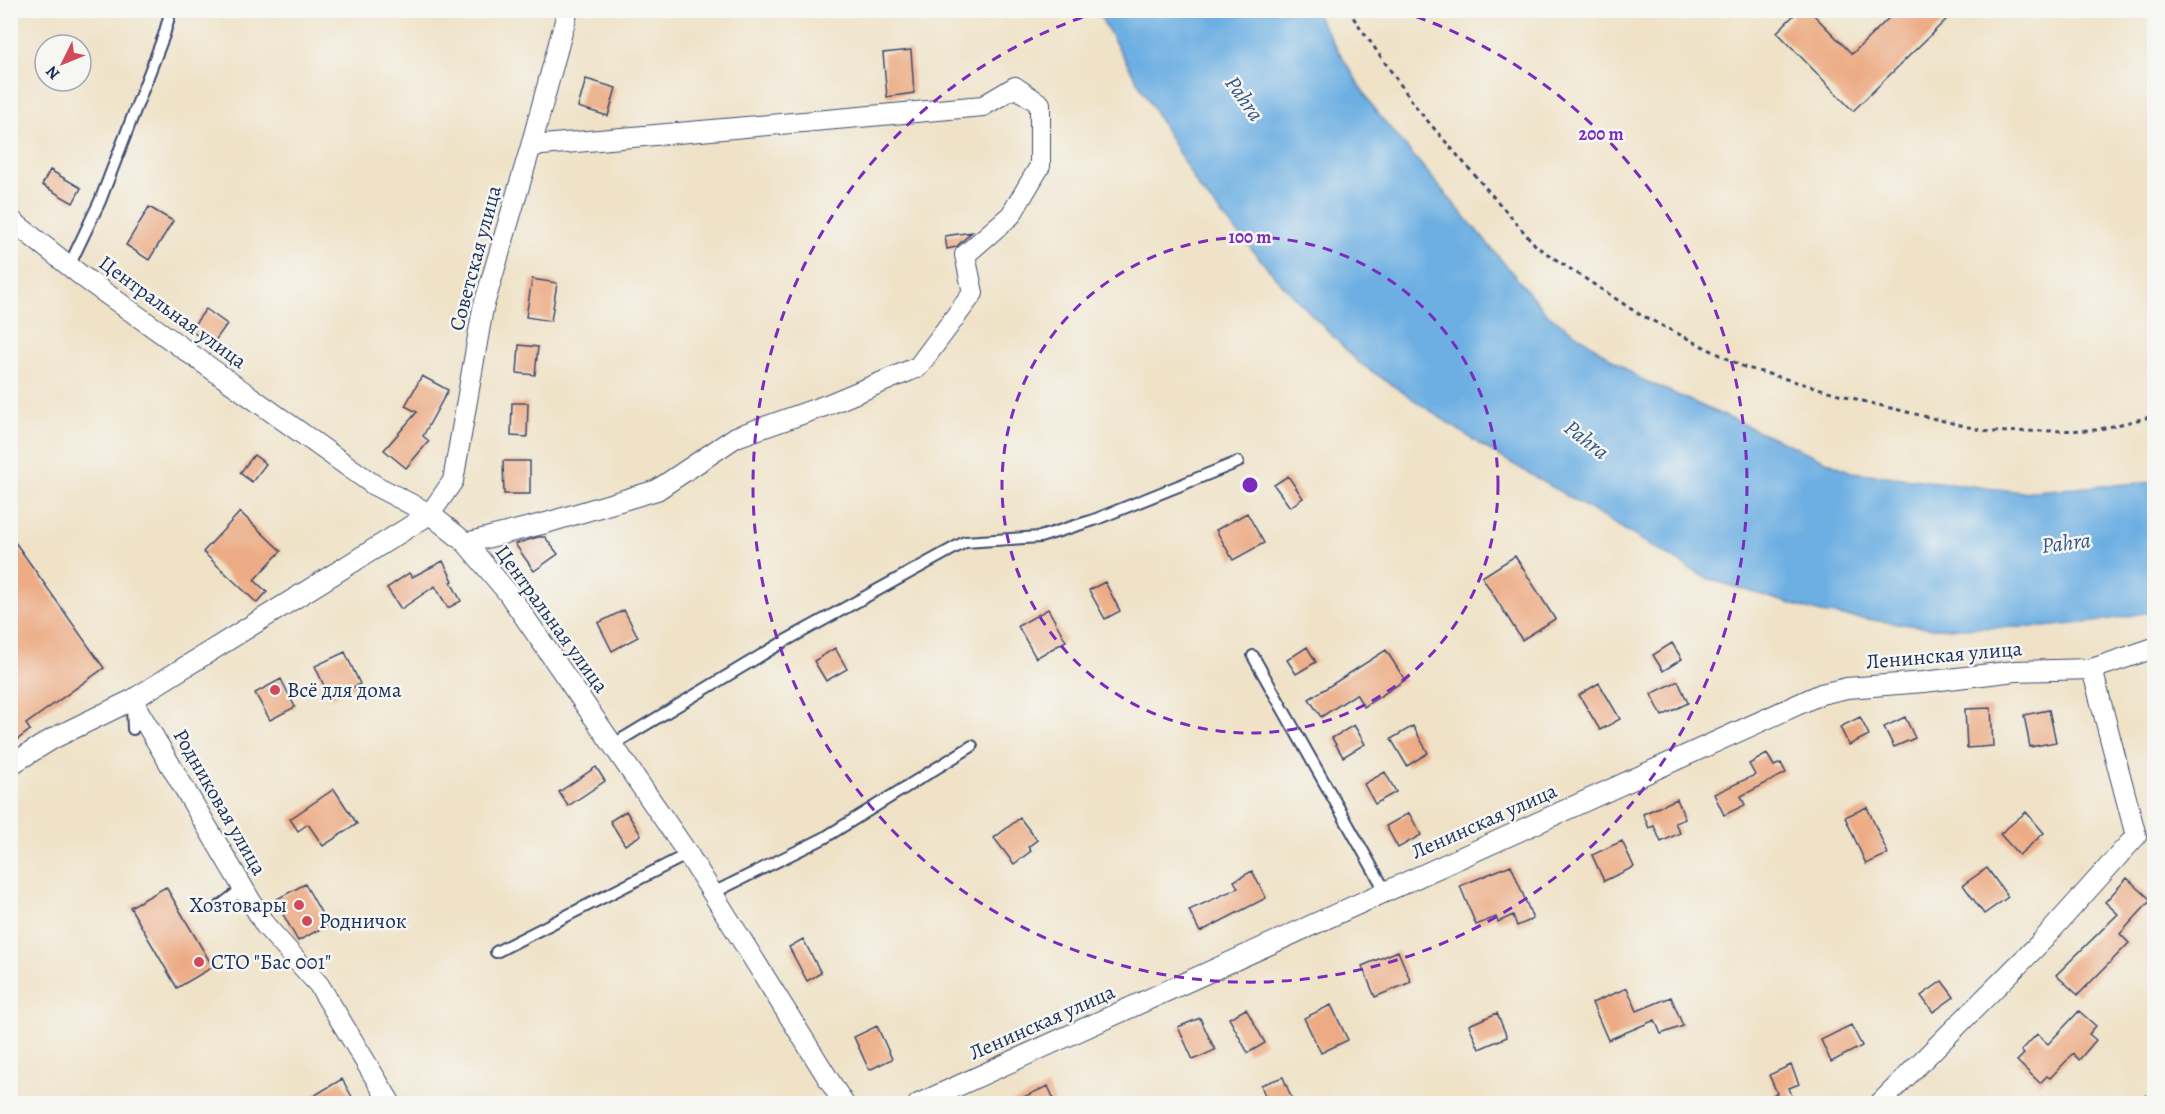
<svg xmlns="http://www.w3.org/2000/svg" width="2165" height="1114" font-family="Alegreya,serif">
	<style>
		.water { fill: #6dafe2; stroke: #446fa0; stroke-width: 1.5 }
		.building { fill: #ecab84 }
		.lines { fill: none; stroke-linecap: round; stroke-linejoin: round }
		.lane-casing { stroke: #3b4a6e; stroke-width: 14 }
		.street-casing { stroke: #3b4a6e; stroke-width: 22 }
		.path { stroke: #3b4a6e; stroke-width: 3; stroke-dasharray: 4.5 4.5; stroke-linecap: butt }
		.lane { stroke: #fff; stroke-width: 10 }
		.street { stroke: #fff; stroke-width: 20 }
		.ring { fill: none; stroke: #7b2cbf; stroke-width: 3; stroke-dasharray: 10 8 }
		.poi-dot { fill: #d1495b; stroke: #f6f6f2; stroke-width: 2 }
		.labels { text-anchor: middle; stroke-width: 5; stroke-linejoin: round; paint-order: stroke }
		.street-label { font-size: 21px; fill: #1b2f5e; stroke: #f6f6f2 }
		.poi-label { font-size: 21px; fill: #1b2f5e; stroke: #f6f6f2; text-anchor: start }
		.water-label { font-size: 22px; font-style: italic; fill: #345586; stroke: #f6f6f2 }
		.centre { fill: #7b2cbf; stroke: #f6f6f2; stroke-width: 3 }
		.ring-label { font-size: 18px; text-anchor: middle; font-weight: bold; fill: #7b2cbf; stroke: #f6f6f2; stroke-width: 5; stroke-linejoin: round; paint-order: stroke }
	</style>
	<rect width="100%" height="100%" fill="#f6f6f2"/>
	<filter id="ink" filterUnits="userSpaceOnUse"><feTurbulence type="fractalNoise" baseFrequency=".0167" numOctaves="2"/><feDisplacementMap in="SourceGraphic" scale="12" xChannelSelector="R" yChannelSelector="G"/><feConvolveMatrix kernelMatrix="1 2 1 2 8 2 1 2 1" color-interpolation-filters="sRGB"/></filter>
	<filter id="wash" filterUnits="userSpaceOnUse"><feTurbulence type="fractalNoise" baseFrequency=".008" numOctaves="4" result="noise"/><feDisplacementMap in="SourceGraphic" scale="24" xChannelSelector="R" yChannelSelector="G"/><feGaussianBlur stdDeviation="1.35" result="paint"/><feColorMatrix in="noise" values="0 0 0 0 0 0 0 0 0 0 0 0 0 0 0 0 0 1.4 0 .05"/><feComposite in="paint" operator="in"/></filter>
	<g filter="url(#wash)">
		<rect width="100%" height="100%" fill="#efe2c7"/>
		<!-- water -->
		<path class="water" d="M1097,11h217l60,98 172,204 93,65 212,94 171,20 132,-10v129l-60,11 -51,5 -110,1 -112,-15 -115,-35 -225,-133 -123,-83 -80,-82 -79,-92z"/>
		<g id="blocks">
			<!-- building -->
			<path class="building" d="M1799,10h10l43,44 45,-44h59l-103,101 -76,-79z
				M911,50l3,43 -27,4 -4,-44z
				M586,79l30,9 -8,28 -30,-9z
				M50,170l31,18 -8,15 -31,-18z
				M149,207l24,14 -24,39 -23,-15z
				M972,232l-16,15 -9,2 -2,-13z
				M532,279l25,4 -6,38 -25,-4z
				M206,309l21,15 -15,21 -22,-15z
				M519,345l19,2 -3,28 -18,-2z
				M422,376l26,14 -25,46 6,5 -23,27 -22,-18 33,-38 -12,-6z
				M512,403h16l-1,34 -16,-1z
				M254,455l12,9 -14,18 -12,-9z
				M503,461h27v33h-26z
				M1288,476l15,22 -13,9 -16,-22z
				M240,512l41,39 -27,29 13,12 -10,11 -54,-51z
				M1247,513l17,30 -31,17 -17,-30z
				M10,535l94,133 -78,56 4,6 -20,15z
				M538,537h7l13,17 -24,17 -19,-27z
				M1515,556l40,63 -33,21 -40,-63z
				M443,561l10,20 -2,1 10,19 -13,7 -13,-22 -34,23 -14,-21 22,-15 3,4z
				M1105,582l15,29 -15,8 -16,-29z
				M1048,609l18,32 -30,17 -18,-32z
				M624,610l14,27 -26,14 -14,-28z
				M1672,643l10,16 -19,12 -10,-16z
				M1307,647l9,15 -20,12 -9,-14z
				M835,648l12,21 -21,12 -12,-20z
				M1386,650l19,30 -41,27 -8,-13 -35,23 -12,-18z
				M345,652l15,32 -30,15 -15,-33z
				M281,679l14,28 -25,13 -15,-27z
				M1678,681l10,22 -26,13 -11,-22z
				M1599,683l21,36 -20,11 -21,-35z
				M1991,708l2,38 -26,2 -2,-39z
				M2049,710l7,32 -26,5 -6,-32z
				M1860,717l9,18 -20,10 -9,-18z
				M1905,717l10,21 -21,9 -10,-20z
				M1354,725l11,19 -22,13 -11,-19z
				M1413,726l15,27 -21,13 -16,-27z
				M1767,754l7,12 7,-3 5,10 -45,23 4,9 -21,10 -10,-21 41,-19 -6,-11z
				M596,767l9,14 -37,25 -9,-14z
				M1385,772l11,20 -21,12 -11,-20z
				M334,789l23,35 -34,22 -15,-22 -10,7 -8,-12z
				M1677,799l8,20 -10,4 5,10 -19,9 -7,-16 -5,2 -6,-14z
				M1867,807l21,47 -22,10 -21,-47z
				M626,811l15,24 -16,10 -15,-24z
				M2026,812l18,21 -25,22 -19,-21z
				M1409,813l12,22 -23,13 -12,-22z
				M1020,818l17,22 -9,7 3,4 -17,13 -20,-26z
				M1622,841l12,26 -30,14 -12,-26z
				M1511,865l22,54 -16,7 -4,-11 -15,7 -2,-5 -20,8 -16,-39z
				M1987,868l21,29 -24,17 -21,-29z
				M1252,871l14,27 -66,34 -11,-22 49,-22 -4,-7z
				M2127,878l24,22 -31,34 9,9 -51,52 -22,-20 62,-61 -13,-12z
				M305,884l23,41 -30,16 -23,-41z
				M166,887l47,80 -36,21 -47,-81z
				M803,939l18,34 -14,8 -18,-34z
				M1398,951l13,31 -36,15 -13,-31z
				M1942,981l12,16 -21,15 -12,-16z
				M1627,988l10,23 34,-14 12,29 -22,8 -6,-14 -47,20 -16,-37z
				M1331,1005l17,35 -27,13 -17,-35z
				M1246,1009l19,34 -17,10 -19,-35z
				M2079,1011l17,15 -7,8 7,6 -17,20 -6,-6 -23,24 -3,-2 -7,7 -23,-22 7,-7 -3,-3 16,-17 11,10z
				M1497,1013l10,24 -28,12 -10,-24z
				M1200,1018l15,32 -22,10 -15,-33z
				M1851,1025l11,21 -31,16 -10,-22z
				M877,1026l15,33 -23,11 -15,-33z
				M1791,1065l8,19 -10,4 6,16h-41l23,-11 -8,-18z
				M1283,1077l11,27h-26l-7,-19z
				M342,1079l14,25h-56z
				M1048,1086l8,18h-48z"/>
		</g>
	</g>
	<g filter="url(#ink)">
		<use href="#blocks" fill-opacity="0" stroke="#3b4a6e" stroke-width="1.5"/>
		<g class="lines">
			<!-- lane casing -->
			<g class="lane-casing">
				<path id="lane" d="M69,266l31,-65 64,-166 7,-25
					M1253,656l133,236
					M132,708l1,21
					M612,745l173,-104 180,-99 75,-5 54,-17 144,-58
					M713,893l111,-55 148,-92
					M220,906l22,-17
					M496,952l192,-98"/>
			</g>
			<!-- street casing -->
			<g class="street-casing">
				<path id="street" d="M10,219l73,58 291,208 56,29 36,29 42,50 180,261 156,250
					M466,543l80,-20 111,-33 79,-53 91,-32 91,-38 55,-74 -8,-38 46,-40 29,-49v-62l-25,-17 -32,19 -452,40
					M132,700l133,225 54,60 72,119
					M10,765l44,-27 78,-38 298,-186 23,-33 30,-173 48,-162 37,-136
					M918,1104l903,-410 26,-6 77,-6 91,-11 77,-2
					M1879,1104l162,-162 95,-106 -44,-167 62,-21"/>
			</g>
			<!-- path -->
			<path class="path" d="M1348,10l71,101 118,136 102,67 105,53 126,36 119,29 107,-2 58,-14
				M2137,1104l17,-15"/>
			<!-- lane -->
			<use href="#lane" class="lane"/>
			<!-- street -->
			<use href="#street" class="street"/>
		</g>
	</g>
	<!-- distance rings -->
	<g class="ring">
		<circle cx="1250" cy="485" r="248"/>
		<path d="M1399 11A497 497 0 1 1 1101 11"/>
	</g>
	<!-- markers -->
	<g class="poi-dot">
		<circle cx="275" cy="690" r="6"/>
		<circle cx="299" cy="905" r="6"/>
		<circle cx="307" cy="921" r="6"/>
		<circle cx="199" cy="962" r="6"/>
	</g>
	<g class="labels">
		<!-- street labels -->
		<g class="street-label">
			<text transform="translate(475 258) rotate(-75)" y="7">Советская улица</text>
			<text transform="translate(173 312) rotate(36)" y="7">Центральная улица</text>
			<text transform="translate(552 619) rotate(54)" y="7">Центральная улица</text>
			<text transform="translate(1944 655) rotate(-5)" y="7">Ленинская улица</text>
			<text transform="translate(220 802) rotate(60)" y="7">Родниковая улица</text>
			<text transform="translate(1484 821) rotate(-24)" y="7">Ленинская улица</text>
			<text transform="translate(1042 1022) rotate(-24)" y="7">Ленинская улица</text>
		</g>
		<!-- poi labels -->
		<g class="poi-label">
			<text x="287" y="697">Всё для дома</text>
			<text x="287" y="912" text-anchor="end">Хозтовары</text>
			<text x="319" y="928">Родничок</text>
			<text x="211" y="969">СТО "Бас 001"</text>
		</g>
		<!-- water labels -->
		<g class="water-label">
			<text transform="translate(1245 98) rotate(55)" y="8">Pahra</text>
			<text transform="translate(1587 439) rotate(38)" y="8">Pahra</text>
			<text transform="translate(2066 542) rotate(-7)" y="8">Pahra</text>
		</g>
	</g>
	<circle cx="1250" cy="485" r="9" class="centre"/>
	<g class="ring-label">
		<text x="1601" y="140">200 m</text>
		<text x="1250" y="243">100 m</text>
	</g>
	<!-- margin -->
	<rect width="2165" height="1114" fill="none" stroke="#f6f6f2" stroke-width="36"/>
	<!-- north arrow -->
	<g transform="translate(63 63) rotate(227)"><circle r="28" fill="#f6f6f2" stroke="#9ea6b7" stroke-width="1.5"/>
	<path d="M0-4.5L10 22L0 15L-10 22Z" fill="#d1495b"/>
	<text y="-9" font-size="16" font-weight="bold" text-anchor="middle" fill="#1b2f5e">N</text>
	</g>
</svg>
